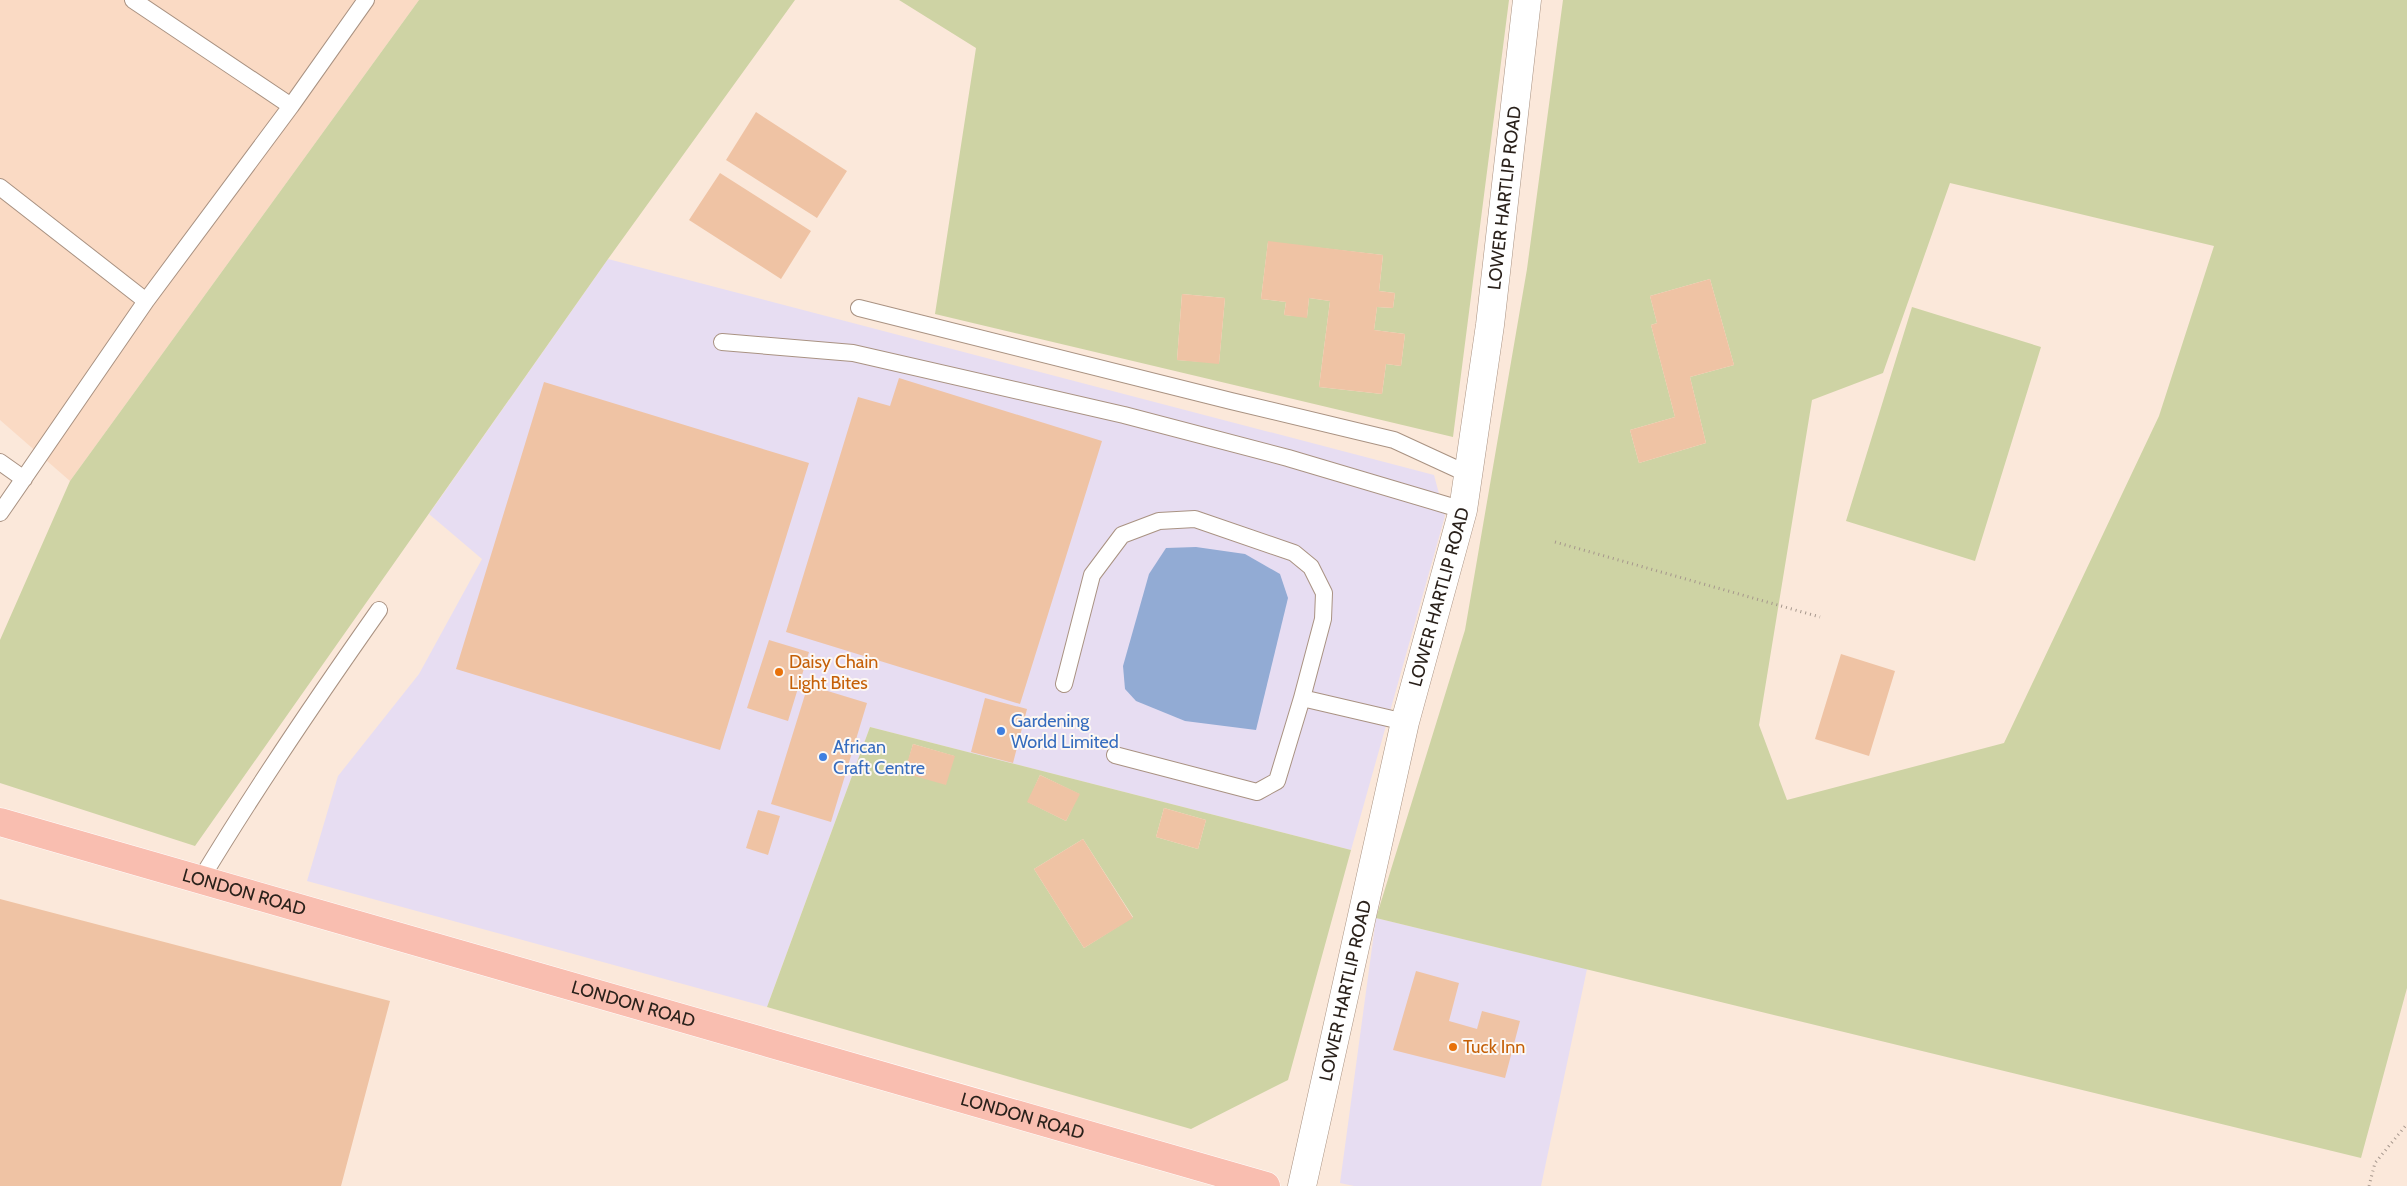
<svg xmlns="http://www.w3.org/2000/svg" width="2407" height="1186" font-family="Cabin,sans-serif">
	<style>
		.commercial { fill: #e7ddf2 }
		.built { fill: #fadac4 }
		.green { fill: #ced3a4; fill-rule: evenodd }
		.water { fill: #92abd4 }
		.building { fill: #efc3a4 }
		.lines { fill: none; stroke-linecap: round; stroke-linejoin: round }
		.service-casing { stroke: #a99282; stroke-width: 18 }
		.tertiary-casing { stroke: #a99282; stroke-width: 29 }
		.primary-casing { stroke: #fff; stroke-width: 29 }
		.path { stroke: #a5968c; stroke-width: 3; stroke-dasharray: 1 4; stroke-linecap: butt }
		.service { stroke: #fff; stroke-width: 16 }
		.tertiary { stroke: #fff; stroke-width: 28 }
		.primary { stroke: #f9beb0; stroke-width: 28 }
		.food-dot { fill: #e8710a; stroke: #fdf8f4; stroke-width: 2 }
		.shop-dot { fill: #3f7fe0; stroke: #fdf8f4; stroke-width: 2 }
		.labels { text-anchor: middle; stroke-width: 4; stroke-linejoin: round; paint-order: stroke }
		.street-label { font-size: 18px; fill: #2a211b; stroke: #fdf8f4 }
		.food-label { font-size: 18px; fill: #c56008; stroke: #fdf8f4; text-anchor: start }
		.shop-label { font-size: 18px; fill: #366cbe; stroke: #fdf8f4; text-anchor: start }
	</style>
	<rect width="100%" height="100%" fill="#fbe8da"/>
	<!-- commercial -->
	<path class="commercial" d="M608,259l826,216 11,41 -94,334 -481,-123 -103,280 -460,-126 31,-105 81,-102 63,-115 -53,-45z
		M1376,918l211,51 -46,217h-187l-14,-3z"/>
	<!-- built -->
	<path class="built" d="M0,0h419l-349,481 -70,-61z"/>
	<!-- green -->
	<path class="green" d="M419,0h376l-187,259 -413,587 -195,-63v-143l70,-159z
		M899,0h610l-56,437 -518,-123 41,-266zM1268,242l115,13 -4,36 16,2 -2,15 -16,-1 -3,23 31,4 -4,32 -15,-2 -4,30 -63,-7 11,-86 -21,-3 -2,19 -23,-2 2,-13 -25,-3zM1182,294l43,4 -6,65 -42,-3z
		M1563,0h844v988l-46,170 -985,-240 89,-288 62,-361zM1950,183l264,63 -55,170 -155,327 -217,57 -28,-75 53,-325 71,-27zM1710,279l24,86 -44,12 16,66 -67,20 -9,-33 45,-13 -24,-92 6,-2 -7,-27z
		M1912,307l129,40 -66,214 -129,-40z
		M870,727l481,123 -63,230 -97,49 -424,-122zM913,744l41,12 -49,17zM1040,775l39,19 -13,27 -38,-19zM1164,808l42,12 -8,29 -42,-12zM1083,839l50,78 -49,31 -50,-79z"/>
	<!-- water -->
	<path class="water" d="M1196,547l49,7 35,20 8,24 -32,132 -71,-9 -49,-20 -11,-12 -2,-23 26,-92 17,-26z"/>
	<!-- building -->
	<path class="building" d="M756,112l91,59 -30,47 -91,-58z
		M720,173l91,58 -30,48 -92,-59z
		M1268,241l115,14 -4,36 16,2 -2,15 -16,-1 -3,23 31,4 -4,32 -15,-2 -4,30 -63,-7 11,-86 -21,-3 -2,20 -23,-3 2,-13 -25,-3z
		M1710,279l24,86 -44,12 16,66 -67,20 -9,-33 45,-13 -24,-92 6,-2 -7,-27z
		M1182,294l43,4 -6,66 -42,-4z
		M899,378l203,63 -82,263 -234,-72 72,-235 32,9z
		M544,382l265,81 -89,287 -264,-81z
		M769,640l40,12 -21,69 -41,-13z
		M1841,654l54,17 -26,85 -54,-17z
		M808,685l59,18 -36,119 -60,-18z
		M985,698l42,11 -14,54 -42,-11z
		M913,744l42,12 -9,29 -42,-12z
		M1040,775l40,19 -14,27 -39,-19z
		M1164,808l42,12 -8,29 -42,-12z
		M758,810l22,6 -12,39 -22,-7z
		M1083,839l50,79 -49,30 -50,-79z
		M0,899l390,102 -49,185h-341z
		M1416,971l43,12 -10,38 28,8 5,-18 38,10 -15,57 -112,-28z"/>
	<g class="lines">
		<!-- service casing -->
		<g class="service-casing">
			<path id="service" d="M133,0l158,106
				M0,187l146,114 -146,212
				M146,301l145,-195 75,-106
				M859,308l372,93 163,39 76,35
				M722,342l131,11 271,62 164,43 175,52
				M0,462l24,17
				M1064,684l28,-109 30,-40 37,-14 36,-2 99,34 17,14 13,26 -1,26 -21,79 103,24
				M1115,755l142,37 20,-11 25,-83
				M201,879c56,-93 116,-181 178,-269"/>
		</g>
		<!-- tertiary casing -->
		<g class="tertiary-casing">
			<g id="tertiary">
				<path id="s1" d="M1302,1186l103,-464 58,-212 27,-185 37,-325"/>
			</g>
		</g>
		<!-- primary casing -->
		<g class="primary-casing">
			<g id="primary">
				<path id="s2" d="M0,822l1266,364"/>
			</g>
		</g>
		<!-- path -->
		<path class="path" d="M1555,542l265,75
			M2369,1186l6,-23 32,-39"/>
		<!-- service -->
		<use href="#service" class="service"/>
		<!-- tertiary -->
		<use href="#tertiary" class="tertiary"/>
		<!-- primary -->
		<use href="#primary" class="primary"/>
	</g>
	<!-- markers -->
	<g class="food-dot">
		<circle cx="779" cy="672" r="5"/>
		<circle cx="1453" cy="1047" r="5"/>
	</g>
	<g class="shop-dot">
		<circle cx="1001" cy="731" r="5"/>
		<circle cx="823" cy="757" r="5"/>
	</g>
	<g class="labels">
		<!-- street labels -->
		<g class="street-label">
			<text dy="6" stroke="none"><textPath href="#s1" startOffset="1010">LOWER HARTLIP ROAD</textPath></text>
			<text dy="6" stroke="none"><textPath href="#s1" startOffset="605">LOWER HARTLIP ROAD</textPath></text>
			<text dy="6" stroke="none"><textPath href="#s2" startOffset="254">LONDON ROAD</textPath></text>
			<text dy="6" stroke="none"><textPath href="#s1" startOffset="200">LOWER HARTLIP ROAD</textPath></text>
			<text dy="6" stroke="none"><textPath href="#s2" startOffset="659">LONDON ROAD</textPath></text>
			<text dy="6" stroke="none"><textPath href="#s2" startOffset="1064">LONDON ROAD</textPath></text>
		</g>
		<!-- food labels -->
		<g class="food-label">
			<text x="789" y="668">Daisy Chain<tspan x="789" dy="21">Light Bites</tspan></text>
			<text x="1463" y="1053">Tuck Inn</text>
		</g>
		<!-- shop labels -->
		<g class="shop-label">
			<text x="1011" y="727">Gardening<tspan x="1011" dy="21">World Limited</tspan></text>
			<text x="833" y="753">African<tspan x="833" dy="21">Craft Centre</tspan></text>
		</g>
	</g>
</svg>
